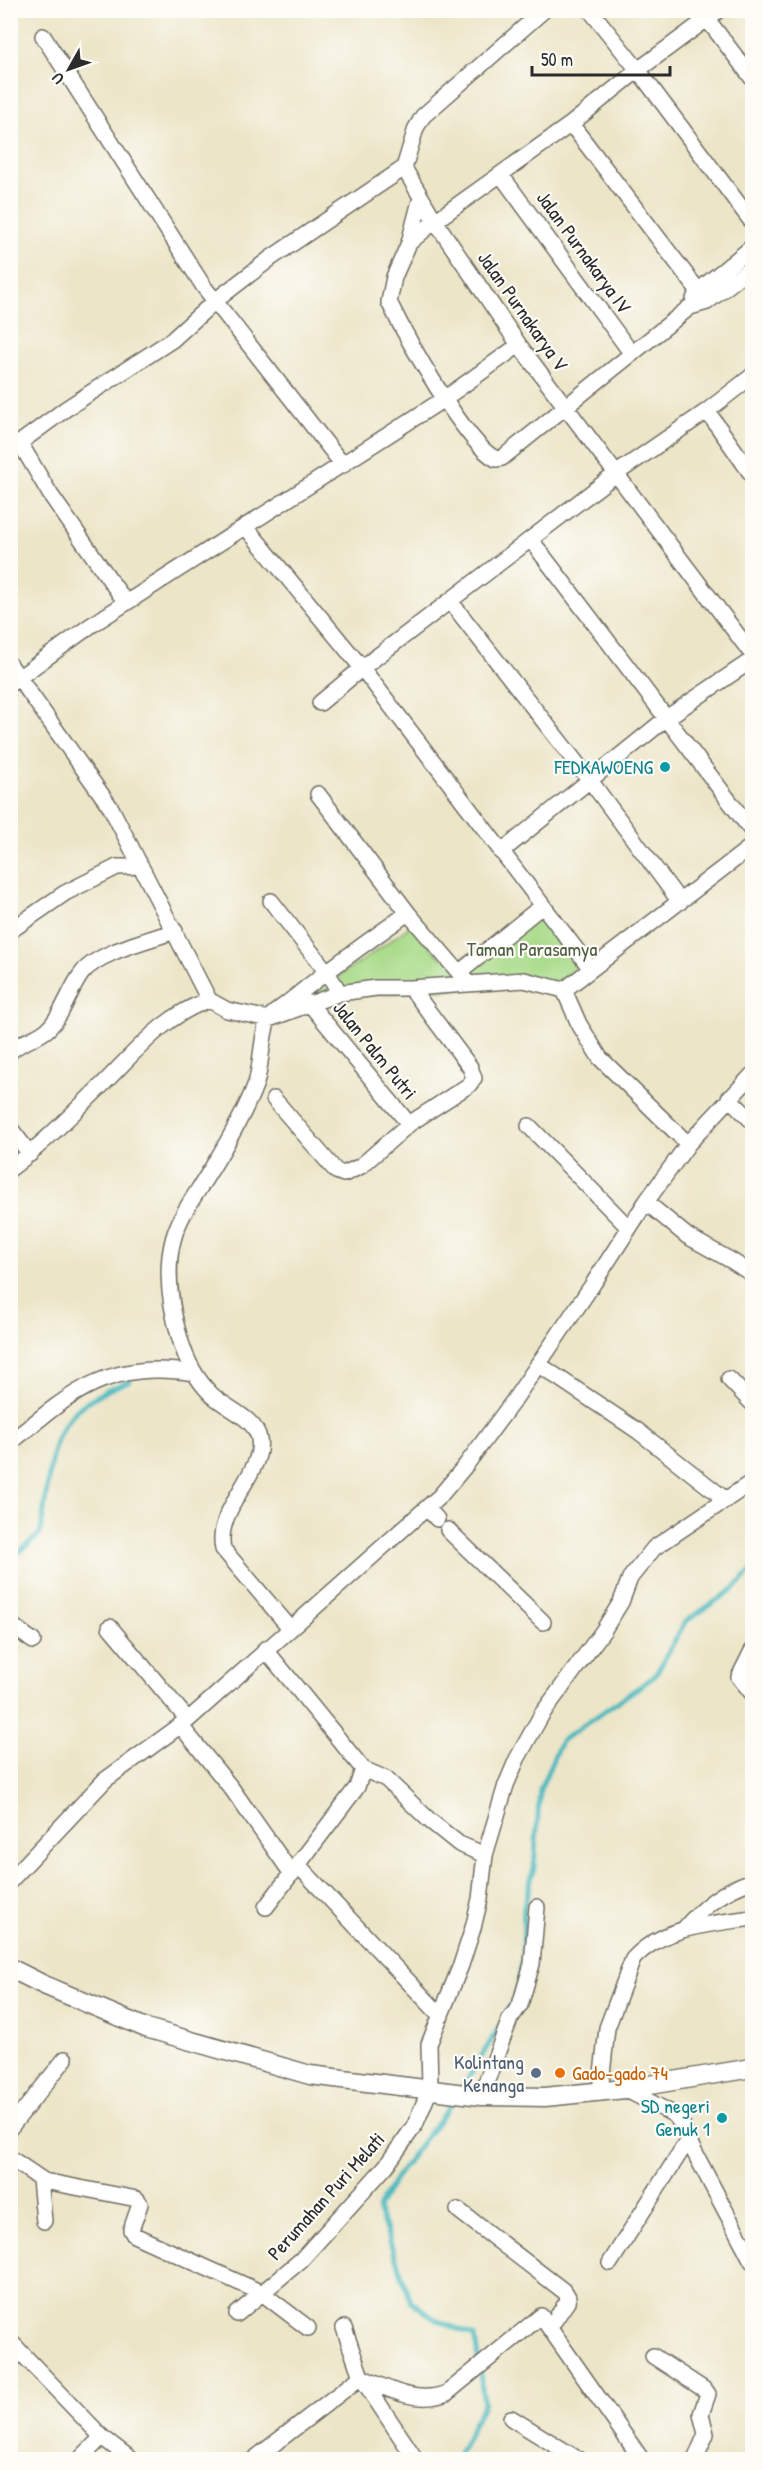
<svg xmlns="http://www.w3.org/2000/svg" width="763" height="2470" font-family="'Patrick Hand',sans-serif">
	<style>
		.green { fill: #a9db89; stroke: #6a835a; stroke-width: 1.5 }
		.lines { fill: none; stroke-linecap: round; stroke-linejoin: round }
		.stream { stroke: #48b8bf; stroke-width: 5 }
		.minor-casing { stroke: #6f6c62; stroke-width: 18 }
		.tertiary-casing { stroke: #6f6c62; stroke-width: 21 }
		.minor { stroke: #fff; stroke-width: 15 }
		.tertiary { stroke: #fff; stroke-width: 18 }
		.culture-dot { fill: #0f9aa8; stroke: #fdfcf7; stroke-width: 2 }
		.service-dot { fill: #5c6f8a; stroke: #fdfcf7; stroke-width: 2 }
		.food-dot { fill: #e8710a; stroke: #fdfcf7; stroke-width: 2 }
		.labels { text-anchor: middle; stroke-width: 4.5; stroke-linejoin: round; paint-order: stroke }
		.street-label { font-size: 20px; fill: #2b2b2b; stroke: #fdfcf7 }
		.culture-label { font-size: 20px; fill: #0d838f; stroke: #fdfcf7; text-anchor: end }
		.park-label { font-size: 20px; fill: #516047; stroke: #fdfcf7 }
		.service-label { font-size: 20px; fill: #4e5e75; stroke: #fdfcf7; text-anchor: end }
		.food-label { font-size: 20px; fill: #c56008; stroke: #fdfcf7; text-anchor: start }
	</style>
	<rect width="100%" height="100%" fill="#fdfcf7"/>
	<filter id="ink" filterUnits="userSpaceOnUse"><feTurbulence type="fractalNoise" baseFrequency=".0167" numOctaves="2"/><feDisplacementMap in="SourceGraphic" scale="12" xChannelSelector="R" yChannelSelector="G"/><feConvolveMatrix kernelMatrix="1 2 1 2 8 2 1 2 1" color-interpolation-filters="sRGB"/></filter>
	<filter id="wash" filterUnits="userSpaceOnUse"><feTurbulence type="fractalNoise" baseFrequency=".008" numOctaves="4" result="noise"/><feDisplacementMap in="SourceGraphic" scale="24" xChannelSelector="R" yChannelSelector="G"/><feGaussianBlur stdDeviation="1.35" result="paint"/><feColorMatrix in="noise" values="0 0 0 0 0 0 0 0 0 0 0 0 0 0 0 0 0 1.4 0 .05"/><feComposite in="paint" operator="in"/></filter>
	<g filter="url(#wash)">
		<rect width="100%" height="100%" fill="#ece5c7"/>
		<!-- green -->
		<path class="green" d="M537,907l50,64 -34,12 -239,15 -2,-6 47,-29 53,-38 29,33 18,-1 19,-5z"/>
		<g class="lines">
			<!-- stream -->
			<path class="stream" d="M10,1560l30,-26c16,-80 -1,-120 90,-153
				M508,2010l10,-21 5,-34 1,-48 10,-39 6,-79 21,-48 94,-65 30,-54 47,-32 20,-20
				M461,2090l39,-64
				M456,2097l-60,80 -18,31 33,93 25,19 39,16 9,67 -28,57"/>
		</g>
	</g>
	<g filter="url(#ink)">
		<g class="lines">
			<!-- minor casing -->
			<g class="minor-casing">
				<path id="minor" d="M590,10l48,60 114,152
					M719,10l-81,60 -67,54 -136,97 -26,22 -15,34 -5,25c16,33 77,143 107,157l6,-1 188,-151 17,-5 45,-35
					M707,19l45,59
					M43,36l161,251 139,178
					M571,124l136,178
					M404,168l31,53 84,124 233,309
					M501,175l131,179
					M409,243l12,-46
					M694,299l4,-8 54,-44
					M707,411l45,64
					M20,443l30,51 76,109
					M10,450l57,-42 105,-68 43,-39 56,-43 133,-90 12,-40 7,-12 121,-106
					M245,526l117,142 -42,35
					M531,540l221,291
					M450,601l139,178 91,123
					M10,665l101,143 98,192
					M10,684l80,-58 354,-227 75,-54
					M318,794l90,119 59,69
					M501,852l167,-135 84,-57
					M271,901l55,70 14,22
					M10,931l55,-38 52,-26 24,-1
					M591,969l-229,-301 255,-195 90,-62 45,-35
					M460,972l82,-66
					M564,990l188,-144
					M309,1003l100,121
					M10,1052c9,-11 27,-12 39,-24 15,-15 20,-38 33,-55 16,-21 68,-33 93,-42
					M729,1098l23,23
					M274,1099l62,72 8,3 17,-8 48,-42 60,-39 5,-7 -4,-11 -59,-79
					M529,1126l100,102
					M10,1128l20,26
					M10,1169c32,-24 60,-53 89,-81 34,-33 63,-72 110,-88l18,10 42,9 71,-26 36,-5h35l113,-8 40,10 15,34 21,34 88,86
					M646,1202l41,34 45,25 20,13
					M538,1364l100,67 88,69
					M729,1379l23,24
					M10,1443c63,-52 98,-83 184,-70
					M427,1508l10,11
					M448,1530l95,92
					M10,1624l23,17
					M110,1627l78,93
					M290,1628l-67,-79c-9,-40 42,-77 36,-110 -3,-21 -34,-31 -48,-45 -16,-16 -25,-34 -31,-55 -9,-30 -15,-68 -7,-99 5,-20 18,-39 29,-56 17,-27 43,-71 54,-101 5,-14 6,-56 14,-66 7,-7 17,-13 25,-20 36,-30 75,-57 113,-84
					M265,1649l98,120 23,10 43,41 30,24 26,11
					M752,1651l-13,26 13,16
					M180,1725l52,64 60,85
					M298,1865l143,151
					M10,1881l95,-101 83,-60 252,-224 26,-31 48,-65 79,-116 53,-82 42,-58 64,-69
					M266,1907l91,-120 6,-18
					M684,1929c20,-24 39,-38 68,-48
					M625,2089l50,26 8,11 5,14 64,121
					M600,2093l7,-65 26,-69c30,-33 78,-35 119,-41
					M481,2096l29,-77 10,-14 12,-41 5,-57
					M10,2128l55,-69
					M10,2158l34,23 93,18 3,5 -9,26 3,5 128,58 46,35
					M40,2179l4,42
					M458,2210l107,82 3,5 -1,5 -17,25
					M610,2263l78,-123
					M237,2314l64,-54 85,-94 29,-41 15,-36 -1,-45 32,-79 12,-37 7,-29 5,-44 21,-70 11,-26 25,-45 61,-83 18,-29 9,-24 24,-30 98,-66
					M344,2328l17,49 55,83
					M10,2341l92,96 30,23
					M653,2356l52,34 3,4 -7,20 5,20 -11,26
					M511,2418l68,42
					M79,2460l23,-23
					M253,2460l108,-83c27,12 56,28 86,16l94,-77 101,144"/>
			</g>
			<!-- tertiary casing -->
			<g class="tertiary-casing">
				<path id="tertiary" d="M10,1968l34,17 102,43 164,47 171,21 64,1 80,-8 127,-21"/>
			</g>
			<!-- minor -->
			<use href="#minor" class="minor"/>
			<!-- tertiary -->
			<use href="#tertiary" class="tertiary"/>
		</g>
	</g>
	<!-- markers -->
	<g class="culture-dot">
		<circle cx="665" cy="767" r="6"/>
		<circle cx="722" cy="2118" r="6"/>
	</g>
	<circle class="service-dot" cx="536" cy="2073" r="6"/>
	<circle class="food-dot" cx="560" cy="2073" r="6"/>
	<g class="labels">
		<!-- street labels -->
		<g class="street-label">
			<text transform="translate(584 252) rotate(54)" y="7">Jalan Purnakarya IV</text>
			<text transform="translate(523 311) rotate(55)" y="7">Jalan Purnakarya V</text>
			<text transform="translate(375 1050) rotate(51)" y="7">Jalan Palm Putri</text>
			<text transform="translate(326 2196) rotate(-48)" y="7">Perumahan Puri Melati</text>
		</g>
		<!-- culture labels -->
		<g class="culture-label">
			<text x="653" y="774">FEDKAWOENG</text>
			<text x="710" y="2113">SD negeri<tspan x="710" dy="23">Genuk 1</tspan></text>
		</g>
		<!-- park labels -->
		<g class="park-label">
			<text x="532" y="956">Taman Parasamya</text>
		</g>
		<!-- service labels -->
		<g class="service-label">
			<text x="524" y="2069">Kolintang<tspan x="524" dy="23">Kenanga</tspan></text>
		</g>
		<!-- food labels -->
		<g class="food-label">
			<text x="572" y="2080">Gado-gado 74</text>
		</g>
	</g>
	<!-- margin -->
	<rect width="763" height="2470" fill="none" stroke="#fdfcf7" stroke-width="36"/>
	<!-- north arrow -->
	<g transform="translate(69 69) rotate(230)" stroke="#fdfcf7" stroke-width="4.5" paint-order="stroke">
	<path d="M0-4.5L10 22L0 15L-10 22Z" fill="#2b2b2b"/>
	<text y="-9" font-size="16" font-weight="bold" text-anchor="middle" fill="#2b2b2b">U</text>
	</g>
	<!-- scale -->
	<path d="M532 66v9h138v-9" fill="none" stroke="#2b2b2b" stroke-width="3"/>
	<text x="541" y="66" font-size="18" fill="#2b2b2b" stroke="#fdfcf7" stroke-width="4.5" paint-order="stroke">50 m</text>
</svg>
